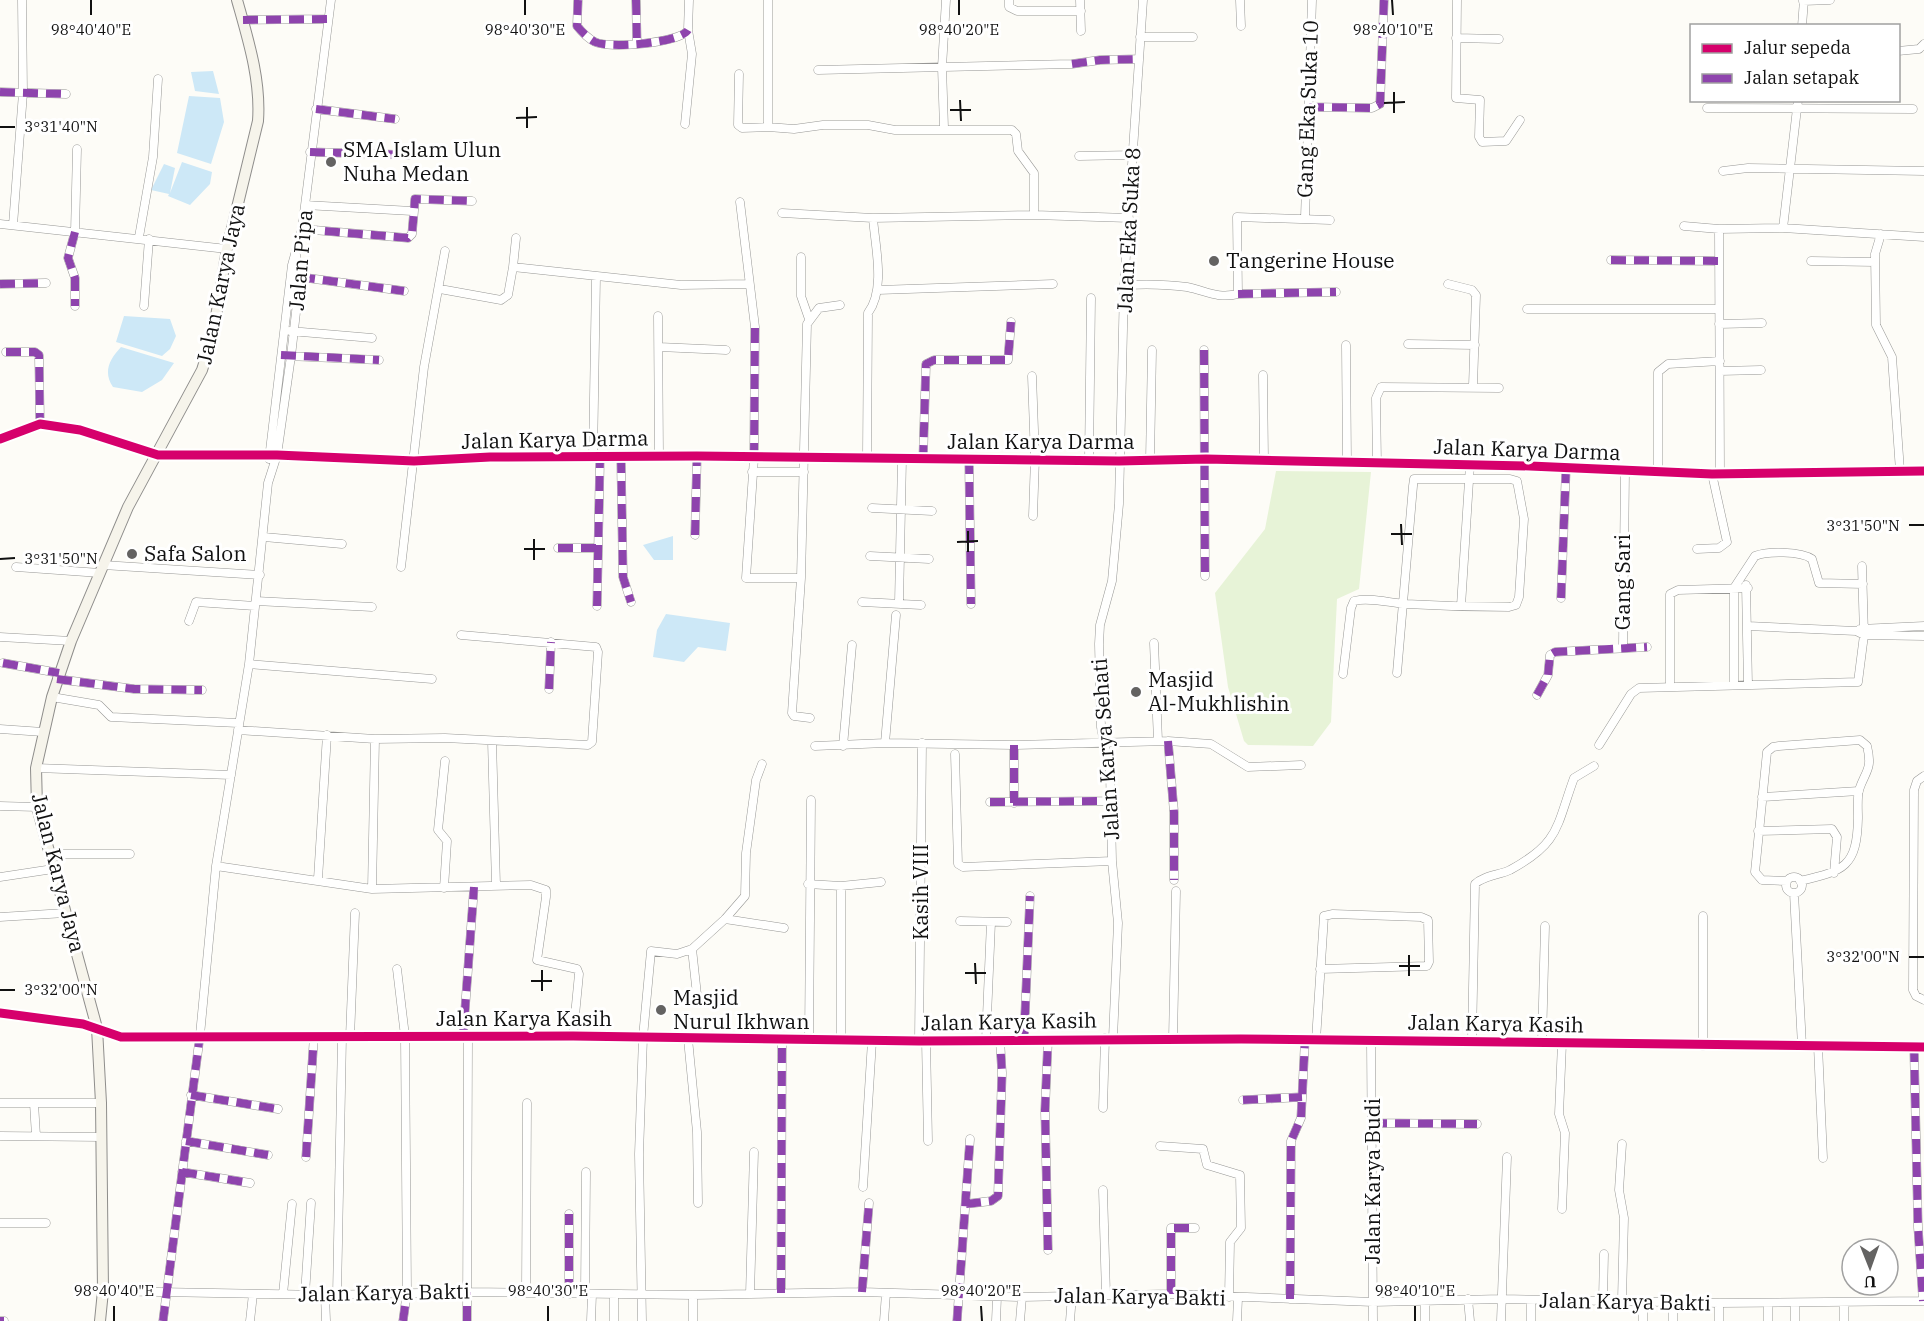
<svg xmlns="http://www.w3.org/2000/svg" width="1924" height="1321" font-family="'IBM Plex Serif',serif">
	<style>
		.green { fill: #e7f3d7 }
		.water { fill: #cde8f7 }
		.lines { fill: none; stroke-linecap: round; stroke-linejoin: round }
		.minor-casing { stroke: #979795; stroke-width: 9 }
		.secondary-casing { stroke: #8e8d8b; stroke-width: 12 }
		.minor { stroke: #fffffe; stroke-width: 8 }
		.secondary { stroke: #f6f4eb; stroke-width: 10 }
		.quiet { stroke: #8e44ad; stroke-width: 8; stroke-dasharray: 15 8; stroke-linecap: butt }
		.cycleway-casing { stroke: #fff; stroke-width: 13 }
		.cycleway { stroke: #d6006c; stroke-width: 9 }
		.ticks { fill: none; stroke: #111; stroke-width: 2 }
		.poi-dot { fill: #646362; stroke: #fff; stroke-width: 2 }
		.labels { text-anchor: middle; stroke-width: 6; stroke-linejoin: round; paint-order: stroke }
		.street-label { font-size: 21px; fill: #111; stroke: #fff }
		.poi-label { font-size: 21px; fill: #111; stroke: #fff; text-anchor: start }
		.ticks-label { font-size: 15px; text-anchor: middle; fill: #111; stroke: #fff; stroke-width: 6; stroke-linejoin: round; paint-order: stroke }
	</style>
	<rect width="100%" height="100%" fill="#fdfcf7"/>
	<!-- green -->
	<path class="green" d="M1276,471l95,1 -12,117 -22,10 -6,123 -18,24 -65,-1 -4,-4 -16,-54 -13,-94 50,-64z"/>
	<!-- water -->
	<path class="water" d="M213,71l6,23 -24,-3 -4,-19z
		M189,96l31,2 4,24 -13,42 -34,-11z
		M182,162l30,10 -2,12 -20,21 -22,-9 1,-2 -18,-4 13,-26 11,4 -5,25z
		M124,316l46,3 6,17 -6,13 -8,7 -46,-14z
		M121,347l53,16 -12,17 -20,12 -29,-5c-10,-15 -4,-27 8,-40z
		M673,536v24h-19l-11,-15z
		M666,614l64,9 -4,28 -28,-4 -14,15 -31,-5 4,-27z"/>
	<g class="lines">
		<!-- minor casing -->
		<g class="minor-casing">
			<path id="minor" d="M578,0l-1,26c4,5 12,13 18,16 15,7 85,1 93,-12
				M636,0l1,44
				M1009,0v7l8,4h64
				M1080,0l1,31
				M1240,0l1,26
				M1457,0l-1,98 24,2 -1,37 3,5 24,-1 14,-21
				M1803,1l27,-1
				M243,20l85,-1
				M1802,26l2,-26
				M1140,37h53
				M1456,38l43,1
				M1898,51l21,-2 5,-5
				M818,70l254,-6 28,-4 39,-1
				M739,74l-1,51 4,3 26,-1v-127
				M0,92l66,2
				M1309,107l63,1 8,-4 4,-104
				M1707,108l206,1
				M316,109l79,10
				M685,124l7,-70 -4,-24 1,-30
				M768,127l26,2 29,-4h45l27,5h117l4,4 2,17 16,22v42
				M944,128l-2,-61 4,-67
				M310,152l102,3
				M1079,156l55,-1
				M1723,171l25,-3 176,3
				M740,202l15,125 -1,131 -8,120h55
				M305,205l107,6
				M782,213l91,5 161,-3 95,3
				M1305,218l7,-218
				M0,224l227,25
				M13,225l10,-132 -1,-93
				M1684,226l35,3 64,-1 141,9
				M1783,228l15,-128
				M302,229l106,9 4,-4 3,-35 57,2
				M1719,229l1,245
				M1881,234l-6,20 1,71 16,32 8,114
				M139,237l14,-80 5,-78
				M801,257v39l8,23
				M1611,260l107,1
				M1811,261l64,1
				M513,267l3,-29
				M300,277l104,14
				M0,284l46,-1
				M1448,284l24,6 4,5 -3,91
				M1124,285c21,-1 42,-1 63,2 20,4 30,12 51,7l98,-2
				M440,289l61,11 7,-5 5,-28 168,18 67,-1
				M878,290l175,-6
				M1238,294l-1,-77 93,3
				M75,306v-28l-7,-20 7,-26 2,-83
				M144,306l5,-67
				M1527,309h191
				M658,316l1,141
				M1719,324l43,-1
				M290,331l82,7
				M1408,344l67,1
				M1346,345l1,118
				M659,347l67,3
				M1204,350l1,226
				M6,352h29l4,3 1,69
				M288,356l91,4
				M1720,371l41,-1
				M1263,375l1,85
				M1032,376l3,82 -2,58
				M0,439l40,-15 40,6 78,25h119l137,6 76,-4 207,-1 422,5 87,-2 324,7 182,8 212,-3
				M867,457l1,-144c18,-24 7,-67 5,-95
				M593,458l3,-181
				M621,458l2,119 8,25
				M269,459l23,-194 10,-36 29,-229
				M969,459l2,145
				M1089,459l2,-161
				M923,460l3,-96 8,-4h74l3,-38
				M1150,460l2,-110
				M1377,464l-1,-66 5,-11 118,1
				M752,472h52
				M1658,472v-100l10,-8 52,-3
				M872,508l60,3
				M695,535l2,-79
				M264,537l78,7
				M558,548h40
				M1697,549l22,-1 8,-6 -15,-68
				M870,556l59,3
				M103,565l157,10
				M16,567l84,6
				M401,567l23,-200 21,-116
				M1746,585l2,100
				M1561,598l5,-129
				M256,601l116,6
				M862,602l59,3
				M899,603l3,-144
				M597,606l3,-148
				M1461,606l9,-141
				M189,621l7,-19 59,4
				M1748,626l108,5 8,4 60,1
				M1860,629l64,-3
				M0,637l71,4
				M1154,643l4,98
				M1623,646l2,-175
				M3,663l56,10
				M249,664l183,15
				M1343,674l8,-66 3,-7c16,-4 35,2 52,3 34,2 69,3 103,3l7,-2 3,-8 5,-78 -7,-38 -7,-2h-96l-1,7 -16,187
				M57,679l77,10 68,1
				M1734,685v-97l21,-32c12,-5 46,-5 57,3l7,24 44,1
				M1670,686v-92l8,-4 70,-2
				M549,689l2,-47
				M1537,695l11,-20 2,-20 5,-3 92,-5
				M52,697l47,8 12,12 127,6
				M810,718l-16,-2 -2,-3 9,-135 6,-254 12,-16 21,-3
				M0,729l43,3
				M238,730l137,9 70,-1 143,7 4,-3 6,-90 -2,-5 -135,-12
				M492,741l4,144
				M1168,741l6,71v68
				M885,743l11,-128
				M1014,745v58
				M1599,745l32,-51 8,-6 219,-6 6,-47 -2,-69
				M815,746l70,-3 129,2 154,-4 43,3 37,23 53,-2
				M843,746l9,-101
				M955,754l3,110 5,3 149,-6
				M36,768l195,7
				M1924,776l-7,5 -3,9 -1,200 3,6 8,4
				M1762,797l97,-6
				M990,802l122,-1
				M0,806l37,1
				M1758,831l74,-2 5,8 -3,36
				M49,854h81
				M216,866l156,23 159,-4 15,5v7l-9,63 40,9 2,5 -6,62
				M0,877l53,-8
				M1786 885a8 8 0 1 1 16 0a8 8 0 1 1-16 0Z
				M318,879l9,-144
				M1787,881l-25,-1 -7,-8 12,-120 6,-5 6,-1 81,-6 7,6c6,24 -2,25 -8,44 -2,8 -1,20 -1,28 -1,49 -14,53 -58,63
				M808,884l33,2 40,-4
				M841,886v154
				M444,888l3,-47 -9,-11 7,-69
				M372,889l3,-150
				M1794,893l8,153
				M1703,916v130
				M0,917l65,-4
				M725,919l59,9
				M960,921l47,1
				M692,949l5,46
				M397,969l8,67 2,256 -4,29
				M0,1013l83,11 38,13 452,-1 346,5 322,-2 683,8
				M350,1037l5,-124
				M463,1037l11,-150
				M1113,1038l5,-115 -6,-62 -2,-89 -9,-45 -2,-83 1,-19 12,-44 7,-77 5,-219 19,-285
				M688,1039l9,93 1,71
				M809,1039l2,-239
				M1024,1039l6,-143
				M1173,1039l3,-148
				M986,1040l5,-118
				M1316,1040l8,-124 9,-2 88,3 7,3 1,42 -2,4 -107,3
				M1371,1040l2,281
				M1472,1040l3,-156c8,-8 24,-9 35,-14 50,-27 46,-43 64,-92l20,-12
				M919,1041l3,-298
				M926,1041l2,100
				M1542,1042l3,-116
				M1562,1043l-3,71 6,19 -3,76
				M1818,1046l5,112
				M1914,1047l4,180 5,74
				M191,1095l87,14
				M1243,1100l59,-3
				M0,1103h101
				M34,1103l2,33
				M1103,1108l2,-70
				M1372,1123l105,1
				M0,1136l101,1
				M186,1141l82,14
				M1622,1144l-3,46 5,28 -2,82
				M1160,1146l43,3 4,16 33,10 1,53 -11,14 -1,55
				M306,1157l8,-121
				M182,1172l68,11
				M863,1187l9,-146
				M1103,1190l3,105
				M966,1204l25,-3 7,-5 4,-123 -2,-33
				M0,1223h46
				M1048,1250l-3,-140 3,-71
				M103,1291l222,4 142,-3 226,3 169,-3 160,5 149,-3 202,8 129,-3 217,4 205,-2
				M862,1292l7,-89
				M526,1293l1,-190
				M781,1293l1,-253
				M283,1294l9,-90
				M305,1294l6,-91
				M569,1294v-80
				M585,1294l1,-122
				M750,1294l4,-142
				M1171,1294v-66h24
				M325,1295l1,26
				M337,1295l5,-258
				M693,1295v26
				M1290,1299l1,-158 10,-23 4,-78
				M1468,1299l2,22
				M1603,1299l1,-45
				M1844,1303v18
				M0,1321h4
				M163,1321l37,-286 16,-169 33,-202 19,-181 9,-28 14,-99 9,-79 -4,-22
				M250,1321l3,-27
				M467,1321l1,-284
				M591,1321l1,-27
				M614,1321v-26
				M642,1321l-3,-167 4,-117 8,-86 26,3 15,-5 33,-30 20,-23 1,-43 10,-73 6,-16
				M884,1321l2,-28
				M957,1321l13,-182
				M996,1321l1,-24
				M1020,1321l2,-24
				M1070,1321l2,-26
				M1237,1321l1,-23
				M1425,1321v-21
				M1501,1321l6,-164
				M1531,1321v-20
				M1643,1321v-20
				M1673,1321v-19
				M1719,1321v-18
				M1768,1321v-18
				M1795,1321v-18"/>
		</g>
		<!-- secondary casing -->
		<g class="secondary-casing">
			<path id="secondary" d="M100,1321l3,-30 -2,-188 -4,-75 -60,-221 -1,-39 16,-71 19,-56 57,-134 74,-137 11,-35 14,-86 31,-128c3,-41 -10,-82 -21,-121"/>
		</g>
		<!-- minor -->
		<use href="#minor" class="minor"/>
		<!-- secondary -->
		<use href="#secondary" class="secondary"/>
		<!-- quiet -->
		<path class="quiet" d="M578,0l-1,26c4,5 12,13 18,16 15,7 85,1 93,-12
			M636,0l1,44
			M243,20l85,-1
			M1072,64l28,-4 39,-1
			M0,92l66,2
			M1309,107l63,1 8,-4 4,-104
			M316,109l79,10
			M310,152l102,3
			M302,229l106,9 4,-4 3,-35 57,2
			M75,232l-7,26 7,20v28
			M1611,260l107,1
			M300,277l104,14
			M0,284l46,-1
			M1238,294l98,-2
			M1204,350l1,226
			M6,352h29l4,3 1,69
			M281,355l98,5
			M621,458l2,119 8,25
			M754,458l1,-131
			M969,459l2,145
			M923,460l3,-96 8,-4h74l3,-38
			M695,535l2,-79
			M558,548h40
			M1561,598l5,-129
			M597,606l3,-148
			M3,663l56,10
			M57,679l77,10 68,1
			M549,689l2,-47
			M1537,695l11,-20 2,-20 5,-3 92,-5
			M1168,741l6,71v68
			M1014,745v58
			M990,802l122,-1
			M463,1037l11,-150
			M1024,1039l6,-143
			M1914,1047l4,180 5,74
			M191,1095l87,14
			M1243,1100l59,-3
			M1372,1123l105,1
			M186,1141l82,14
			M306,1157l8,-121
			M182,1172l68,11
			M966,1204l25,-3 7,-5 4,-123 -2,-33
			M1048,1250l-3,-140 3,-71
			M862,1292l7,-89
			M781,1293l1,-253
			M569,1294v-80
			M1171,1294v-66h24
			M1290,1299l1,-158 10,-23 4,-78
			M0,1321h4
			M163,1321l37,-286
			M403,1321l4,-29
			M467,1321v-29
			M957,1321l13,-182"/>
		<!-- cycleway casing -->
		<g class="cycleway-casing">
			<path id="cycleway" d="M0,439l40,-15 40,6 78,25h119l137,6 76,-4 207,-1 422,5 87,-2 324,7 182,8 212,-3
				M0,1013l83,11 38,13 452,-1 346,5 322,-2 683,8"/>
		</g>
		<!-- cycleway -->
		<use href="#cycleway" class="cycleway"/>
	</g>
	<!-- ticks -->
	<path class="ticks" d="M91,0v15M525,0v15M959,0v15M1392,0l1,15M1394,92v21M960,100l1,21M1384,103l21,-1M527,107v21M950,110h21M516,118l21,-1M0,127h15M1401,524l1,21M1909,525h15M968,531v21M1391,534h21M534,539v21M957,542l21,-1M524,549h21M0,559l15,-1M1409,955v21M1909,957h15M975,963l1,21M1399,966h21M542,970v21M965,973h21M531,981h21M0,990h15M114,1306v15M548,1306v15M981,1306l1,15M1415,1306v15"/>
	<!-- markers -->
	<g class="poi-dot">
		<circle cx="331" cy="162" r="6"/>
		<circle cx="1214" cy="261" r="6"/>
		<circle cx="132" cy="554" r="6"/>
		<circle cx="1136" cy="692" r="6"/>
		<circle cx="661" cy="1010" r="6"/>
	</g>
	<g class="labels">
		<!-- street labels -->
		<g class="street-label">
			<text transform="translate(1308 109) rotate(-88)" y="7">Gang Eka Suka 10</text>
			<text transform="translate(1129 230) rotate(-87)" y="7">Jalan Eka Suka 8</text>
			<text transform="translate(301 260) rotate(-85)" y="7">Jalan Pipa</text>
			<text transform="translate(221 284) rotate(-78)" y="7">Jalan Karya Jaya</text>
			<text transform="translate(555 440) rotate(-1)" y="7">Jalan Karya Darma</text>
			<text x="1041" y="449">Jalan Karya Darma</text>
			<text transform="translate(1527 450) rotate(2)" y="7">Jalan Karya Darma</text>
			<text transform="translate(1623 582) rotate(-90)" y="7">Gang Sari</text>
			<text transform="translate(1106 749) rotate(-94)" y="7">Jalan Karya Sehati</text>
			<text transform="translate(58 873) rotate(76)" y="7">Jalan Karya Jaya</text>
			<text transform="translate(921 892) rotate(-90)" y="7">Kasih VIII</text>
			<text x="524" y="1026">Jalan Karya Kasih</text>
			<text transform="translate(1009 1022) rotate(-1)" y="7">Jalan Karya Kasih</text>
			<text transform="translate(1496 1024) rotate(1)" y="7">Jalan Karya Kasih</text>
			<text transform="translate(1373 1181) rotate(-90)" y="7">Jalan Karya Budi</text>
			<text transform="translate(384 1293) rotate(-1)" y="7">Jalan Karya Bakti</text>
			<text transform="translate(1140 1297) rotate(1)" y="7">Jalan Karya Bakti</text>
			<text transform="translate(1625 1302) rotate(1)" y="7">Jalan Karya Bakti</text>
		</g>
		<!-- poi labels -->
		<g class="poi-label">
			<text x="343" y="157">SMA Islam Ulun<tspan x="343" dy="24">Nuha Medan</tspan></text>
			<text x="1226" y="268">Tangerine House</text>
			<text x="144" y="561">Safa Salon</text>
			<text x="1148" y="687">Masjid<tspan x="1148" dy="24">Al-Mukhlishin</tspan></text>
			<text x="673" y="1005">Masjid<tspan x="673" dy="24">Nurul Ikhwan</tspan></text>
		</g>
	</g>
	<g class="ticks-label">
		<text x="91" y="35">98°40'40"E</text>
		<text x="525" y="35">98°40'30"E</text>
		<text x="959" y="35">98°40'20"E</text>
		<text x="1393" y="35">98°40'10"E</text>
		<text x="61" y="132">3°31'40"N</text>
		<text x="1863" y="531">3°31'50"N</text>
		<text x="61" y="564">3°31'50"N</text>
		<text x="1863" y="962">3°32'00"N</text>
		<text x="61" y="995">3°32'00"N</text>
		<text x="114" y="1296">98°40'40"E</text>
		<text x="548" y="1296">98°40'30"E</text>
		<text x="981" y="1296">98°40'20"E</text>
		<text x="1415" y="1296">98°40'10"E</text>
	</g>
	<!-- legend -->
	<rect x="1690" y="24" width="210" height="78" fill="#ffffff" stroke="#a0a0a0" stroke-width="1.5"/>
	<rect x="1702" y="44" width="30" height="9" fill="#d6006c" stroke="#a0a0a0" stroke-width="1.5"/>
	<text x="1744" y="54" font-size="18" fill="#111111">Jalur sepeda</text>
	<rect x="1702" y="74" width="30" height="9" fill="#8e44ad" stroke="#a0a0a0" stroke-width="1.5"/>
	<text x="1744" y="84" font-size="18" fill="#111111">Jalan setapak</text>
	<!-- north arrow -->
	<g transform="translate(1870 1267) rotate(179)"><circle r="28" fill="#ffffff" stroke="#a0a0a0" stroke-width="1.5"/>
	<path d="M0-4.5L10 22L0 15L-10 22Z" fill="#646362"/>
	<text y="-9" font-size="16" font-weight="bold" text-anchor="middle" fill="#111111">U</text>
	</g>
</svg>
